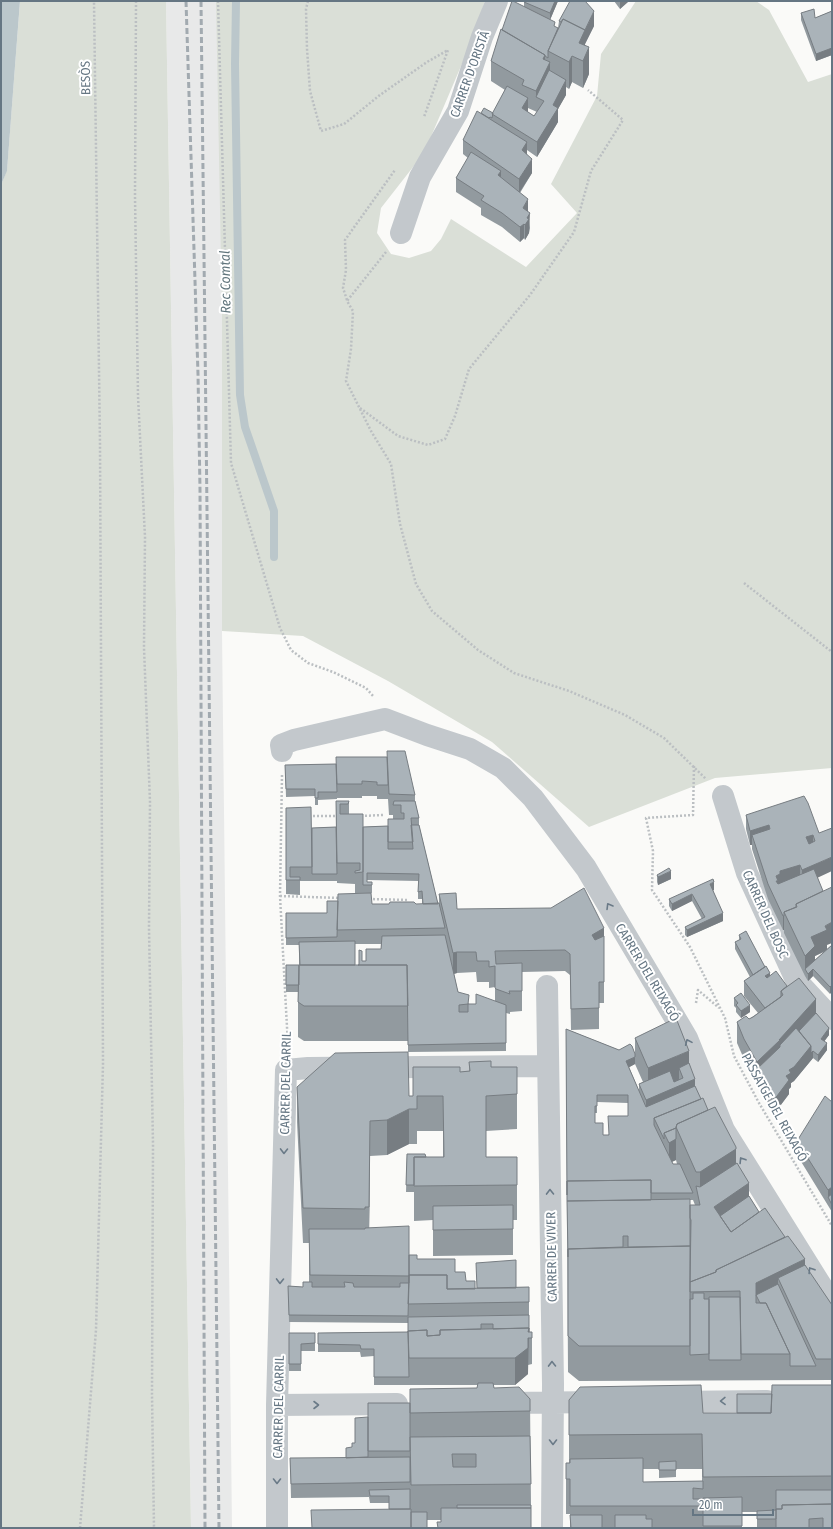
<svg xmlns="http://www.w3.org/2000/svg" width="833" height="1529" font-family="'Fira Sans Condensed',sans-serif">
	<style>
		.built { fill: #e8e9e9 }
		.green { fill: #dadfd7 }
		.water { fill: #bbc7cb }
		.lines { fill: none; stroke-linecap: round; stroke-linejoin: round }
		.stream { stroke: #bbc7cb; stroke-width: 8 }
		.path { stroke: #bbbfc2; stroke-width: 2.5; stroke-dasharray: 2 2; stroke-linecap: butt }
		.minor { stroke: #c3c8cc; stroke-width: 22 }
		.rail { stroke: #a2aab0; stroke-width: 3; stroke-dasharray: 6 3; stroke-linecap: butt }
		.wall { fill: #929a9f; fill-rule: evenodd }
		.shaded-wall { fill: #777d82 }
		.building { fill: #aab3b9; stroke: #777d82; fill-rule: evenodd }
		.oneway { stroke: #6a7a87 }
		.labels { text-anchor: middle; stroke-width: 4; stroke-linejoin: round; paint-order: stroke }
		.street-label { font-size: 13px; fill: #657683; stroke: #fff }
		.water-label { font-size: 14px; font-style: italic; fill: #60757c; stroke: #fff }
	</style>
	<rect width="100%" height="100%" fill="#fafaf8"/>
	<!-- built -->
	<path class="built" d="M166,1h54l2,311v319l10,897h-41z"/>
	<!-- green -->
	<path class="green" d="M20,1h146l25,1527h-190v-1343l6,-15z
		M216,1h269l-15,44 -46,108 -43,55 -4,25 14,21 18,4 22,-7 10,-12 10,-20 75,48 51,-54 -26,-29 46,-88 4,-42 35,-53h120l13,9 39,72 24,-8v694l-117,10 -126,49 -97,-85 -104,-61 -85,-45 -81,-5v-319z"/>
	<!-- water -->
	<path class="water" d="M1,1h19l-13,170 -6,14z"/>
	<g class="lines">
		<!-- stream -->
		<path class="stream" d="M236,1l-1,63 5,331 5,32 29,84v46"/>
		<!-- path -->
		<path class="path" d="M136,1l-1,195 3,200 7,141 -1,111 6,154 -1,126 4,216 -1,250 2,134
			M218,1l13,462 49,165 11,22 17,13 25,9 33,16 8,9
			M308,1l-2,8 1,40 3,42 11,40 23,-7 36,-29 47,-33 21,-12 -24,67
			M386,252l-39,49 6,10 -2,38 -5,32 25,50 20,33 9,60 16,60 16,27 46,39 36,23 55,18 56,24 39,23 42,41
			M347,300l-4,-12 3,-18 -1,-30 50,-70
			M360,408l38,28 30,9 17,-6 10,-23 14,-47 61,-74 44,-63 17,-61 32,-51 -35,-30
			M744,583l88,69
			M694,766l-1,49 -47,3 7,33 -1,39 38,57 35,71 9,38 25,47 73,123
			M282,775l-2,121 8,150
			M309,816h29
			M361,816l22,-1
			M280,896l60,2
			M369,899l40,1
			M696,1003l2,-13 21,18
			M80,1528l16,-198 7,-266 -3,-620 -6,-443"/>
		<!-- minor -->
		<path class="minor" d="M401,233l19,-56 38,-66 24,-74 15,-36
			M282,751l-1,-6 13,-5 91,-21 42,16 43,14 33,19 30,30 53,70 101,170 37,92 108,173
			M723,796l24,77 49,107 36,39
			M547,986l6,398 -1,144
			M671,1402l96,-1
			M501,1403l98,-1
			M277,1405l120,-1
			M277,1528v-123l9,-335 22,-2 240,-2"/>
		<!-- rail -->
		<path class="rail" d="M186,1l12,373 2,115 5,1039
			M201,1l18,1527"/>
	</g>
	<!-- wall -->
	<path class="wall" d="M558,1l-8,19 5,7 3,1 1,-7 35,5 -9,18 4,30 -6,14 -11,-6 -3,7 -3,-2v8l-8,14v13l-21,35 -10,-7v4l5,19 -12,20 8,19 2,16 -1,5 -4,7 -1,-2 -4,4 -18,-15 -21,-12v-7l-25,-16v-14l12,-20 -5,-4v-14l18,-27h12l12,-23 -14,-9v-20l11,-31 22,-23v-5zM528,108l9,4 -3,4 -6,-4z
		M614,1h15l-9,8z
		M832,11v44l-16,6 -15,-41v-7l14,5z
		M336,764l79,31v6l4,17v7l19,79 1,-1v-9l18,15 147,19v75h-5v26l-28,1 -1,-55 -5,-4 -43,1v39l-12,1v2l-4,-1v38l-98,1v-11h-104l-6,-4v-45h-12v-27h13v-20h-13v-32h41l45,-9h50v-5h-4v-18l-51,-1v2h5v11h-9v-3v3h-8v-9l-18,-1v-2h-37v14l-14,-1v-86l26,20 24,-1v-26h13v13l14,13 25,-1 5,-7v-4h-4l-1,-16h-11v-3h-15v2h-25v1l-19,1v5h-3v-9l-29,1 -1,-32zM355,944h26v5l-15,12 -7,4h-4zM476,972l1,10h12v6l6,-1v14l-19,3h-7l-11,-12 -4,-18 3,-1z
		M746,815l73,18 -1,45 9,71 5,-4 -2,49 -17,-18 -5,5 -3,-5 -21,-43v-3h-1l-15,-31 -16,-50v-4h-2l-4,-16zM824,952l-9,8v-4z
		M657,875l14,4 -13,6 -1,-3z
		M713,890l10,31 -36,16 -2,-2v-8l17,-8 -10,-18 -20,10 -3,-5v-7l45,-9z
		M739,935l26,32 5,8 17,11 29,27 13,22 -5,6 3,9 -9,12 -5,-4 -19,23 -3,2v4l-2,2v5l-15,20 -30,-55 -7,-16v-21l12,-3 9,-6 -14,-17v-15l6,-4 -15,-28v-7l4,-2z
		M734,998l16,14 -9,6 -5,-6v-4l-2,-2z
		M566,1029l53,21 16,4v-16l54,25 6,23 6,13 7,11 28,54 13,32 10,16 26,25 47,68v75l-253,1 -11,-9zM635,1064l8,18 -4,2v7l-10,-24zM597,1102l31,1v13l-20,19h-5l-8,-12v-10h2zM676,1160l1,4h-4l-1,-2zM690,1200h3l2,5h-5z
		M469,1062l22,5h26v62l-31,2v26l31,28v35h-4v35l-80,1v-36l-19,1v-29h-8l1,-38 19,3h17v-26h-26v13h-8l-22,11 -17,1 -1,72 40,27 8,4 38,13 20,17 54,-2v45h3v32l-4,1v9l-13,11h-22l1,3 36,11 1,106 -90,17v-2h-14l-38,-11v-6h-19l-1,-6 -78,1 -1,-40h56l6,-11 3,-4 13,-26 42,-14 67,-15 1,-3h-104v-29l-13,1 -1,-5h-42v-19l90,-1v-26v17l-119,-1 -1,-36 15,1 6,-5v-39h-6l-6,-121v-35l112,9h4l47,-24 9,-1z
		M832,1102v110l-35,-57v-14z
		M289,1333h26v18h-14v20h-12z
		M832,1385v143h-75v-16h-15v16h-172v-14h-4v-51h3v-63l134,13h34l35,-19zM643,1469h16v9l17,-1v-8h26v12l-59,1z"/>
	<!-- shaded-wall -->
	<path class="shaded-wall" d="M555,1h3l-8,19v-7z
		M620,1h9l-9,8z
		M594,11v15l-9,18v12l4,-9v27l-6,14v-27l-4,-18z
		M832,48v7l-16,6v-7z
		M545,55v17l5,-10v21l-14,14v15v-21l7,-32z
		M572,56v26l-3,7v-27z
		M566,80v15l-8,14v13l-21,35v-15l16,-37z
		M528,98v14l-6,-4z
		M527,142v14l-5,-6z
		M532,159v14l-13,20v-14z
		M501,171v14l-3,-10z
		M528,199v15l-5,-6z
		M530,213l-1,20 -4,7v-15l2,-7z
		M524,224v14l-4,4v-15z
		M769,825v15l-17,-5v10h-2v-14z
		M813,835v14l-7,3v-15z
		M832,857v14l-30,14v-15z
		M800,865v14l-22,10 -2,-13 4,-5z
		M671,871v8l-13,6v-8z
		M714,882v8l-4,1v-7z
		M692,894v7l-20,10v-7z
		M723,913v8l-36,16v-7z
		M783,916h1v14h-1z
		M832,922v21l-5,2v5l-12,6v11l-10,2v-13l6,-19 14,-11z
		M604,928v21l-12,7v-21z
		M457,952v21l-4,1v-21z
		M813,969v7l-5,5v-7z
		M770,973v14l-5,-11z
		M832,985v7l-2,2v-7z
		M816,999v21l-59,49v-7z
		M750,1005v7l-9,6v-7z
		M829,1028v7l-8,11v-7z
		M827,1043v7l-9,12v-7z
		M811,1046l2,5v7l-19,23 -3,2v4l-2,2v5l-15,20v-14l15,-30z
		M689,1051v27h-6l-4,-10v14l-31,13v-27z
		M635,1057v7l-9,5v-8z
		M695,1079v14l-49,22v-15z
		M409,1109v35l-22,11v-35z
		M370,1121v35l-1,86v-35z
		M676,1134v26l-7,3v-20z
		M736,1147v37l-36,23v-35z
		M749,1183v21l-31,21 -4,-18z
		M832,1187v14l-4,-4v-7z
		M805,1259v26l-27,-7v21l-22,-4v34v-46z
		M529,1328l-1,46 -13,11v-27z"/>
	<!-- building -->
	<path class="building" d="M512,1h1l42,21 -1,4 4,2 -10,23v7l-3,-2v-1l-43,-25z
		M524,1h31l-5,12 -26,-11z
		M570,1h15l9,10 -9,19 -22,-11 -2,3 -2,-1z
		M814,9l1,9 17,-7v37l-16,6 -15,-41z
		M563,19l22,11 -6,13 10,4 -6,14 -11,-5 -3,6 -21,-11z
		M501,29l44,26 -2,4 7,3 -14,29 -14,-6 2,-5 -33,-19z
		M549,70l17,10 -13,25 5,3 -21,34 -45,-28 15,-28 21,12 -6,10 12,8 10,-15 -8,-4z
		M484,108l9,5 -1,5 -2,-1 -1,1 -8,-5z
		M477,111l50,31 -5,8 10,9 -13,20 -56,-39z
		M471,152l30,19 -3,4 30,24 -5,9 7,5 -3,5 2,1 -4,6 -1,-1 -4,3 -18,-14 -21,-13 3,-4 -28,-18z
		M387,751h18l10,44 -26,-1z
		M336,757h51l1,28h-11v-3l-15,-1v3h-25z
		M336,764l1,28h-19v6h-3v-9h-29l-1,-24z
		M804,796l4,7 11,30 13,-5v29l-30,13 -2,-5 -20,6v3l-4,2 2,5h-2l2,3 36,-15 9,22 -27,13v3l-12,5v4h-1l-15,-32 -16,-49 18,-6 -1,-4 -19,6 -4,-16zM813,835l2,6 -6,3 -3,-7z
		M336,801h13l-1,3h-8v10h23v58l-8,1v-2l5,-1v-7h-23z
		M394,801h21l4,17h-8l2,24h-25v-23h16v-6h-3v-8h-8z
		M311,807l1,60h-22v10h10v3h-14v-72z
		M411,825h8l19,79h-15l-1,-13 -4,1 1,-18 -52,-1v9h5v3h-9v-58l25,-1v23h25z
		M336,827l1,47h-25v-46z
		M669,868l2,3 -13,6 -1,-2z
		M713,879l1,3 -4,2 13,29 -36,17 -2,-3 20,-10 -13,-23 -20,10 -3,-5z
		M832,887v35l-7,4 2,4 -16,7 4,9 -10,10 -21,-44 13,-5 -1,-3z
		M584,888l20,40 -12,7 3,5 9,-4v46h-5v26l-28,1 -1,-55 -5,-4 -70,1 1,13 26,-1v28h-13l1,3 -14,-5 -1,-1v-22l-6,1v-6h-12l-1,-9h-19l-4,1 -14,-59 17,-1 1,16 94,-1z
		M371,893l1,11h17l1,-2h24l2,2 23,-1 6,25 -108,2 1,-36z
		M327,901h11l-1,36 -51,1v-25h41z
		M746,931l19,36 -12,8 -18,-33 6,-3 -2,-4z
		M445,935l13,57 11,3 -1,9 -9,1v7h9v-8h8v-10l30,11v38l-98,2 -1,-80h-49h1v-15l3,1v10h4v-12h15l1,-13z
		M355,941v24h-55l-1,-23z
		M832,945v40l-2,2 -17,-18 -5,5 -3,-5z
		M286,965h13v20h-13z
		M299,965h108l1,41h-104l-6,-4z
		M766,966l4,7 -5,3 2,2 9,-7 11,15 -6,5v6l-16,11 -21,-27z
		M799,978l17,21 -37,41h1l-23,22 -13,-23 -7,-17 9,-6 3,3 4,-2 30,-22 -2,-4z
		M741,993l9,12 -9,6 -5,-6 2,-2 -4,-5z
		M816,1013l13,15 -8,11 6,4 -9,12 -5,-4 -2,2v-7l-12,-15z
		M676,1018l13,33 -41,17 -13,-30z
		M796,1028l15,18 -17,21 -5,3 2,3 -5,3 3,4 -15,20 -17,-31 23,-22v-2z
		M566,1029l53,21 11,-6 2,2 3,8v3l-9,4 20,46 49,-21 6,13 -47,19v7l19,39h7l13,29h-42v-13l-84,1v14zM597,1095h31v21h-20l1,19h-6v-12h-8v-17h2z
		M408,1052l1,44h4v-29h47v5l10,-1 -1,-9 22,-1v6h26v27l-31,2v61h31v28l-103,1v-29h30l-1,-61h-26v13h-8l-22,11 -17,1 -1,86h-4v2l-62,-1 -6,-121 38,-34z
		M689,1063l6,16 -49,21 -7,-16 31,-13 4,11 9,-4 -4,-10z
		M825,1096l7,6v85l-4,3 -31,-49z
		M703,1098l5,12 -31,14 -1,4 -12,5v6l-10,-21z
		M715,1107l21,40v2l-36,23h-4l-20,-45 1,-3z
		M676,1128v11l-7,4 -5,-10z
		M407,1154h18l1,3h-12v28h-8z
		M737,1163l12,20 -35,24 17,25 34,-24 20,29 -69,33v2l-26,10 1,-62 -1,-2v-13h10l-4,-19 4,1z
		M651,1180v20l-84,1v-20z
		M832,1194v11l-4,-8z
		M749,1196l10,16 -28,20 -11,-16z
		M690,1199v47l-62,1v-11h-5v11l-55,2v8l-1,-56z
		M513,1205v24l-80,1v-24z
		M409,1226v50l-99,-1 -1,-46h56v-1z
		M788,1236l17,23 -49,24v20h10l24,51h-49l-1,-63 -50,1v-10l26,-10v-2z
		M690,1246v100h-111l-11,-10v-87z
		M409,1255h8v4h38v13h10l1,9h9v8h-28v-14h-38v8z
		M516,1260v28h-39l-1,-25z
		M805,1265l27,40v54h-16l-38,-81z
		M409,1275h38v14l82,-2v15l-121,2z
		M303,1282h9v5h33l-1,-5 9,1 1,4h46v-4h9l-1,33 -119,-1 -1,-29 15,1z
		M778,1284l38,82h-26v-12l-24,-51h-6l-4,-8z
		M693,1293h11v6h5v55l-19,1v-56h3z
		M709,1297h31l1,63h-32z
		M529,1315v17v-4l-36,1v-5h-12v5l-41,1v5l-13,1v-6l-19,1 1,46h-35v-28h-13l-1,-4 -42,-1v-11l90,-1v-15z
		M529,1328l-1,4h4v6h-4v10l-13,10h-106l-1,-27 19,-1v6l13,-1v-5z
		M289,1333h26v10l-14,1v20h-12z
		M478,1383h15l1,5 25,-1 11,12v12l-120,2v-24l67,-1z
		M701,1385l2,28h68l1,-28h60v91l-129,1 -1,-43 -133,1v-35l11,-13z
		M737,1394h35l-1,19h-34z
		M368,1403h42v48h-42z
		M368,1417v40l-22,1v-10l6,-1v-4h3v-25z
		M530,1436l1,48 -120,1 -1,-48zM452,1454h24v13h-23z
		M410,1457v25l-119,2 -1,-26z
		M643,1458v24l60,-1v8l-10,-1v11h10v7h-133v-27h-4v-16h4v-4z
		M676,1461v9h-17v-8z
		M410,1489v20h-21v-13h-19l-1,-6z
		M776,1490h56v14l-50,1v4h-6v1z
		M742,1497v29h-39v-28z
		M832,1504v24h-9v-10l-14,1v9h-33v-19h6v-4z
		M457,1505h74v3h-74z
		M441,1508h90v20h-93l-1,-6h4z
		M411,1509v19h-99l-1,-18z
		M776,1510v9h-19v-8z
		M411,1512h16v16h-16z
		M570,1515h32v13h-31z
		M615,1515h31v4h6v9h-37z"/>
	<!-- one-way arrows -->
	<defs><path id="oneway-chevron" d="M-2-3.5L2.5 0L-2 3.5" fill="none" stroke-width="1.6" stroke-linecap="round" stroke-linejoin="round"/></defs>
	<g class="oneway">
		<use href="#oneway-chevron" transform="translate(609 906) rotate(-121)"/>
		<use href="#oneway-chevron" transform="translate(688 1042) rotate(-114)"/>
		<use href="#oneway-chevron" transform="translate(284 1151) rotate(91)"/>
		<use href="#oneway-chevron" transform="translate(742 1160) rotate(-122)"/>
		<use href="#oneway-chevron" transform="translate(550 1192) rotate(-91)"/>
		<use href="#oneway-chevron" transform="translate(811 1270) rotate(-122)"/>
		<use href="#oneway-chevron" transform="translate(280 1281) rotate(91)"/>
		<use href="#oneway-chevron" transform="translate(552 1364) rotate(-91)"/>
		<use href="#oneway-chevron" transform="translate(723 1401) rotate(179)"/>
		<use href="#oneway-chevron" transform="translate(316 1405)"/>
		<use href="#oneway-chevron" transform="translate(553 1442) rotate(90)"/>
		<use href="#oneway-chevron" transform="translate(277 1481) rotate(90)"/>
	</g>
	<g class="labels">
		<!-- street labels -->
		<g class="street-label">
			<text transform="translate(469 74) rotate(-70)" y="5">CARRER D'ORISTÀ</text>
			<text transform="translate(85 78) rotate(-91)" y="5">BESÒS</text>
			<text transform="translate(766 914) rotate(66)" y="5">CARRER DEL BOSC</text>
			<text transform="translate(648 972) rotate(59)" y="5">CARRER DEL REIXAGÓ</text>
			<text transform="translate(285 1083) rotate(-89)" y="5">CARRER DEL CARRIL</text>
			<text transform="translate(775 1107) rotate(61)" y="5">PASSATGE DEL REIXAGÓ</text>
			<text transform="translate(551 1257) rotate(-91)" y="5">CARRER DE VIVER</text>
			<text transform="translate(278 1407) rotate(-89)" y="5">CARRER DEL CARRIL</text>
		</g>
		<!-- water labels -->
		<g class="water-label">
			<text transform="translate(225 282) rotate(-91)" y="5">Rec Comtal</text>
		</g>
	</g>
	<!-- border -->
	<rect width="833" height="1529" fill="none" stroke="#657683" stroke-width="4"/>
	<!-- scale -->
	<path d="M693 1509v6h80v-6" fill="none" stroke="#657683" stroke-width="2"/>
	<text x="699" y="1509" font-size="12" fill="#657683" stroke="#ffffff" stroke-width="3" paint-order="stroke">20 m</text>
</svg>
